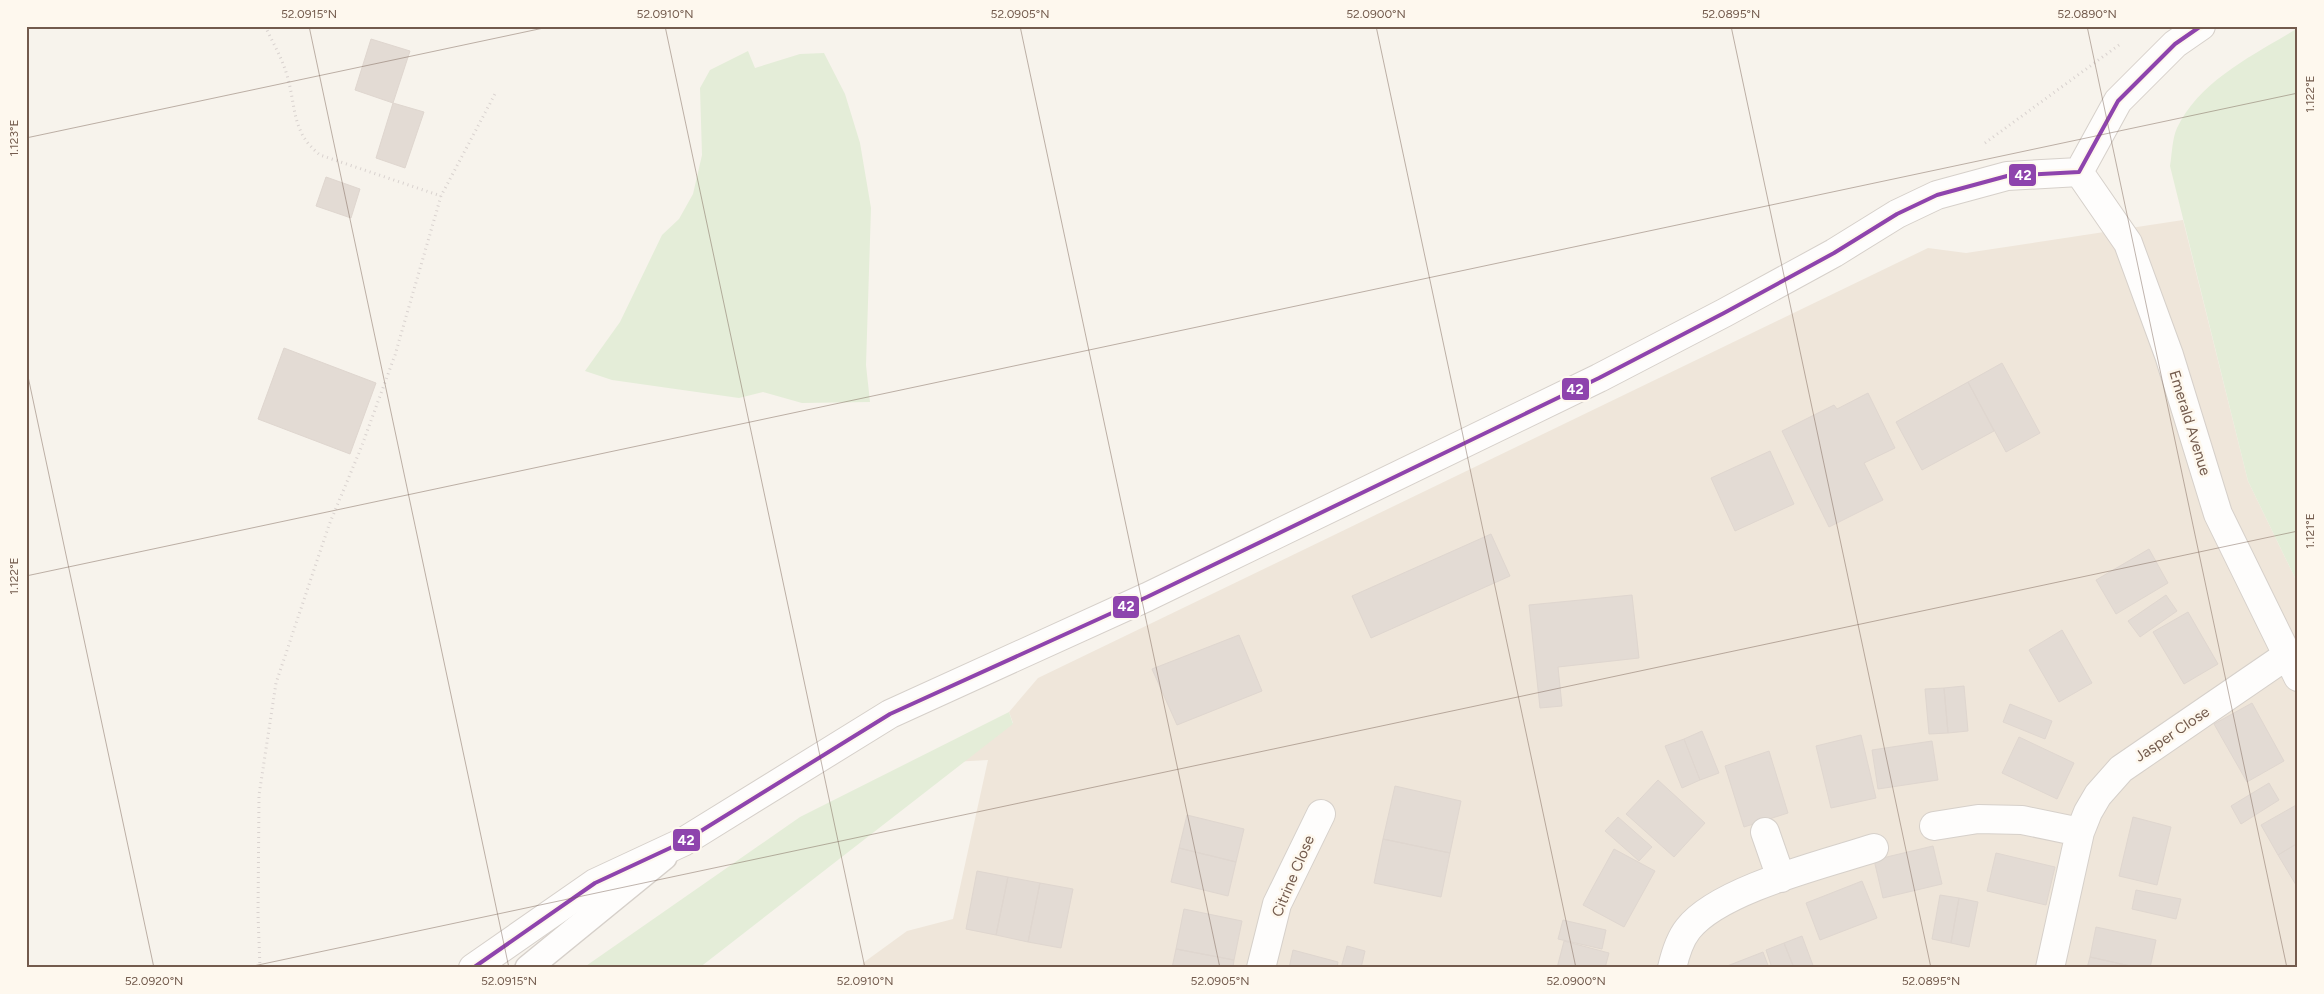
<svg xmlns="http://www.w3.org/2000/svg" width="2324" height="994" font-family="Figtree,sans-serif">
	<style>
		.residential { fill: #efe6da }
		.green { fill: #e4edd8 }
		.building { fill: #e3dbd4; stroke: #dfd6cf }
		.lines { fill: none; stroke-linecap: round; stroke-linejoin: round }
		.service-casing { stroke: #d6d0ca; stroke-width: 28 }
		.minor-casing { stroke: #d6d0ca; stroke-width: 30 }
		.path { stroke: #d9d2cf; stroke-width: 3; stroke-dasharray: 1 4; stroke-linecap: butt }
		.service { stroke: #fefdfc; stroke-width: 25 }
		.minor { stroke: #fefdfc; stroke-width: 28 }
		.bus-1-casing { stroke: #fef8ee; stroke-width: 8 }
		.bus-1 { stroke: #8e44ad; stroke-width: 4 }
		.ticks { fill: none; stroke: #735b4d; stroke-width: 1; stroke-opacity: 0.45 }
		.labels { text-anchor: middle; stroke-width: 5; stroke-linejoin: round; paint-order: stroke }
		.street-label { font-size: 15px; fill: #735b4d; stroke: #fef8ee }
		.line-badge { stroke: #fef8ee; stroke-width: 2 }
		.badge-label { font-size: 14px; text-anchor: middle; font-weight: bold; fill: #fff }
		.neatline { fill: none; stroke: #735b4d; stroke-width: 2 }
		.ticks-label { font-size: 12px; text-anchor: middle; fill: #735b4d }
	</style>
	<rect width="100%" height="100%" fill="#f7f3ec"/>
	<!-- residential -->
	<path class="residential" d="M2183,220l65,261 50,103v384h-1436l1,-5 44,-32 46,-12 35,-159 -53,3 78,-40 -4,-11 29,-34 890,-430 38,5z"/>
	<!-- green -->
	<path class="green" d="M2298,28v556l-50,-103 -78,-315c2,-11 2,-27 7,-38 23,-48 77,-73 121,-100z
		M748,51l7,17 45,-14 24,-1 21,41 15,49 11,65 -5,157 4,37 -68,1 -39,-11 -24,6 -127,-18 -27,-9 35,-49 42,-87 17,-16 14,-25 9,-39 -2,-67 10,-18z
		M1009,712l4,12 -314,244h-116l217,-151z"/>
	<!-- building -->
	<path class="building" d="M371,39l39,12 -17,52 -38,-13z
		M393,103l31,9 -19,56 -29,-10z
		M326,177l34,12 -9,29 -35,-12z
		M284,348l92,35 -26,71 -92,-35z
		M2002,363l38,70 -34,19 -38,-70z
		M1968,382l26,49 -72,39 -26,-48z
		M1868,393l27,55 -31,15 19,37 -54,27 -47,-96 52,-26 3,4z
		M1770,451l24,53 -59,27 -24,-53z
		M1491,534l19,42 -139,62 -19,-42z
		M2149,549l19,34 -52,31 -20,-34z
		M1632,595l7,63 -81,9 4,39 -22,2 -11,-103z
		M2166,595l11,16 -37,26 -12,-16z
		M2188,612l30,52 -34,20 -31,-52z
		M2062,630l30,53 -33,19 -30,-52z
		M1239,635l23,56 -85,34 -25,-56z
		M1964,686l4,45 -20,2 -4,-45z
		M1944,688l4,45 -19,1 -4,-45z
		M2252,703l32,58 -37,21 -33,-58z
		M2010,704l42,17 -7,18 -42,-17z
		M1702,731l17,42 -19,7 -16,-41z
		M1861,735l15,63 -45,10 -15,-62z
		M2019,737l55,26 -17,36 -55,-26z
		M1684,739l16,41 -18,8 -17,-42z
		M1932,741l6,39 -60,9 -6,-39z
		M1769,751l19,62 -44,14 -19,-61z
		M1658,780l47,43 -31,34 -48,-43z
		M2269,783l10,17 -38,24 -10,-18z
		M1395,786l66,15 -11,52 -67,-14z
		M2298,804v39l-20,12 -17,-30z
		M1187,815l57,14 -8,33 -57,-14z
		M1618,817l34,30 -13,14 -34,-30z
		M2133,817l38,10 -14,58 -38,-9z
		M1383,839l67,14 -9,44 -67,-14z
		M2298,843v41l-2,1 -18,-30z
		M1933,846l9,38 -59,14 -9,-38z
		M1179,848l57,14 -8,34 -57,-14z
		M1614,849l41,22 -31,56 -41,-22z
		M1996,853l59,14 -9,38 -59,-14z
		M977,871l31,6 -12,58 -30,-6z
		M1008,877l32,6 -12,59 -32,-7z
		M1862,881l15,37 -57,22 -14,-37z
		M1040,883l33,6 -12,59 -33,-6z
		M2136,890l45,9 -5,20 -44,-10z
		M1940,895l19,3 -8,45 -19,-4z
		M1959,898l19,4 -9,45 -18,-4z
		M1184,909l58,12 -8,39 -58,-11z
		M1563,920l43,10 -4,19 -44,-10z
		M2096,927l60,13 -6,28h-11l-49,-11z
		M1802,936l12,32h-20l-10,-25z
		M1564,941l45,12 -4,15h-48z
		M1784,943l10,25h-22l-6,-18z
		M1347,946l18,5 -4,17h-20z
		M1176,949l58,11 -1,8h-61z
		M1293,950l45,12 -1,6h-48z
		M1763,952l6,16h-47z
		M2090,957l49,11h-52z"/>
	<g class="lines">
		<!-- service casing -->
		<g class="service-casing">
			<path id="service" d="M528,968l136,-111"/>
		</g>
		<!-- minor casing -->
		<g class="minor-casing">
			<path id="minor" d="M2079,172l49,71 41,112 49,159 80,163
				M1934,826l44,-7 44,1 58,12
				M1765,832l16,46
				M473,968l122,-85 88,-41 207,-128 257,-117 452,-219 125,-65 110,-60 63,-39 40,-19 70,-19 72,-4 39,-71 57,-57 26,-18
				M1261,968l16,-64 44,-90
				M1672,968c3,-13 8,-29 16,-39 31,-40 137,-65 186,-81
				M2050,968l30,-136 8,-20 10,-17 23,-26 165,-113"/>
		</g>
		<!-- path -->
		<path class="path" d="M265,26c7,15 16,30 21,46 11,34 4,59 34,83l121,41
			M1985,143l134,-98
			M260,968l-2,-53 1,-120 17,-112 53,-158 32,-77 34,-93 46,-159 55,-104"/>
		<!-- service -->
		<use href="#service" class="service"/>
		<!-- minor -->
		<use href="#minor" class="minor"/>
		<!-- bus-1 casing -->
		<g class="bus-1-casing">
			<path id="bus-1" d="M473,968l122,-85 88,-41 207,-128 257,-117 452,-219 125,-65 110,-60 63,-39 40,-19 70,-19 72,-4 39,-71 57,-57 26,-18"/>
		</g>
		<!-- bus-1 -->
		<use href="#bus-1" class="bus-1"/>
	</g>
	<!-- ticks -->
	<path class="ticks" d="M309,26l200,942M665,26l200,942M1020,26l200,942M1376,26l200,942M1731,26l200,942M2087,26l200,942M26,138l527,-112M26,367l128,601M26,576l2272,-483M244,968l2054,-437"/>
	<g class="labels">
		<!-- street labels -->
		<g class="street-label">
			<text transform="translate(2190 423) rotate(73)" y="5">Emerald Avenue</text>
			<text transform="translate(2172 734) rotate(-34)" y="5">Jasper Close</text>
			<text transform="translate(1293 876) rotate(-67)" y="5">Citrine Close</text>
		</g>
	</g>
	<g class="line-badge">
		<rect x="2008" y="163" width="29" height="24" rx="5" fill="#8e44ad"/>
		<rect x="1561" y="377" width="29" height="24" rx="5" fill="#8e44ad"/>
		<rect x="1112" y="595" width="28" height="24" rx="5" fill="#8e44ad"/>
		<rect x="672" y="828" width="29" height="24" rx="5" fill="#8e44ad"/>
	</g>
	<g class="badge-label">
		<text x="2023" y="180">42</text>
		<text x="1575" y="394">42</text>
		<text x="1126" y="611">42</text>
		<text x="686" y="845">42</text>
	</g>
	<!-- border -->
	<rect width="2324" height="994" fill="none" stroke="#fef8ee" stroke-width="55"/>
	<rect x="28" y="28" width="2268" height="938" class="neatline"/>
	<g class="ticks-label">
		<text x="309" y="18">52.0915°N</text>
		<text x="665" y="18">52.0910°N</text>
		<text x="1020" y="18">52.0905°N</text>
		<text x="1376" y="18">52.0900°N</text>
		<text x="1731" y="18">52.0895°N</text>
		<text x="2087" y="18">52.0890°N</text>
		<text transform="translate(2310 94) rotate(-90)" y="4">1.122°E</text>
		<text transform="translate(14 138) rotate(-90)" y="4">1.123°E</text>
		<text transform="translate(2310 531) rotate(-90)" y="4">1.121°E</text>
		<text transform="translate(14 576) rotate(-90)" y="4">1.122°E</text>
		<text x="154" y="985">52.0920°N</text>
		<text x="509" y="985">52.0915°N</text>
		<text x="865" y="985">52.0910°N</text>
		<text x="1220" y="985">52.0905°N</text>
		<text x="1576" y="985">52.0900°N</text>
		<text x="1931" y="985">52.0895°N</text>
	</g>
</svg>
